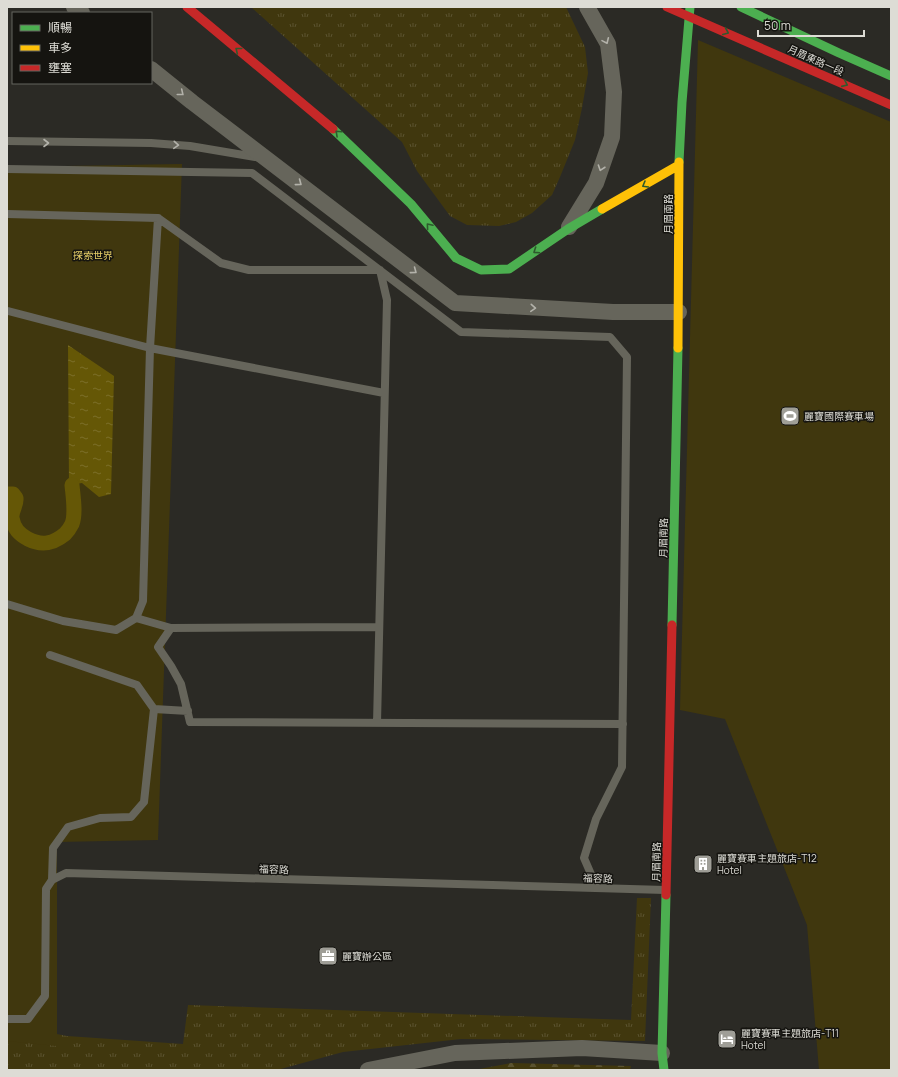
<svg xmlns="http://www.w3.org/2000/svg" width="898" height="1077" font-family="Manrope,'Noto Sans TC',sans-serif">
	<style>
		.grass { fill: url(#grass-tufts) }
		.forest { fill: url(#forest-firs) }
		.park { fill: #40370e }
		.water { fill: url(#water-ripples) }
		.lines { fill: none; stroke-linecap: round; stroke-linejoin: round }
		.canal { stroke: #655706; stroke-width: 15 }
		.lane { stroke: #66655b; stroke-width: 8 }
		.street { stroke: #66655b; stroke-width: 16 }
		.fast { stroke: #4caf50; stroke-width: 9 }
		.slow { stroke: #ffc107; stroke-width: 9 }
		.jam { stroke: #c62828; stroke-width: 9 }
		.oneway { stroke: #2e5a2d }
		.oneway2 { stroke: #b3b2aa }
		.labels { text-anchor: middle; stroke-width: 3; stroke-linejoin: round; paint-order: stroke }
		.street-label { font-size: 10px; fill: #dddcd5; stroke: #151410 }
		.park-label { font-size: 10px; fill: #e7cf68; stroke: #151410 }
		.poi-label { font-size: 10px; fill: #dddcd5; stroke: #151410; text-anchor: start }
	</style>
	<defs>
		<pattern id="grass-tufts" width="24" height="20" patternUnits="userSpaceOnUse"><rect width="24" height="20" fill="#40370e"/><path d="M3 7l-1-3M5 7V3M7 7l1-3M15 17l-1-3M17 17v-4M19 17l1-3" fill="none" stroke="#5b5330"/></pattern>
		<pattern id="forest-firs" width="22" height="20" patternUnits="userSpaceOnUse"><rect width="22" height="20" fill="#40370e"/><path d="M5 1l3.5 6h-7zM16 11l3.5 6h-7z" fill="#5b5330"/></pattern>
		<pattern id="water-ripples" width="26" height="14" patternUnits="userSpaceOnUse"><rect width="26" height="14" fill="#655706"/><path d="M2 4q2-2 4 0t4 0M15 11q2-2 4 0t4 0" fill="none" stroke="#7b6f29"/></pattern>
	</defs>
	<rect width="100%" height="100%" fill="#2b2a25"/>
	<!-- grass -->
	<path class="grass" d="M251,7h315l19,40 3,26 -6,35 -7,32 -15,37 -8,18 -20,18 -16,9 -17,4 -32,-1 -17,-9 -33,-45 -15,-29z
		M637,898h14l-6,143 -184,-2 -118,13 -66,18h-270v-43l19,1 41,8 116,8 5,-39 443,15z"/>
	<!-- forest -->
	<path class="forest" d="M511,1063l120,3 -1,4h-156z"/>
	<!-- park -->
	<path class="park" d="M698,40l193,82v948h-72l-12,-145 -82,-206 -45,-9z
		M182,164l-24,676 -101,2v204l-50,-5v-874z"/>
	<!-- water -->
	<path class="water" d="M68,345l46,31 -3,118 -12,3 -17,-14 -13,2z"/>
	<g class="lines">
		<!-- canal -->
		<path class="canal" d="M7,494h6l3,4c1,7 -5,13 -4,20 2,11 7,16 16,21 14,7 25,5 37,-5 3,-3 5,-6 7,-10 4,-10 1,-28 0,-39"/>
		<!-- lane -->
		<path class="lane" d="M7,141l144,2 39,3 71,12
			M7,169l245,4 209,159 149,5 17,20 -5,410 -26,52 -12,39 13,30
			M7,214l151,4 63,45 28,7h131l7,30 -10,423
			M8,311l142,37 234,45
			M7,604l56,17 53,9 20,-12 7,-17 7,-253 8,-130
			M136,618l35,10 -13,19 13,19 10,18 9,38 433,2
			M171,628l208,-1
			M50,655l87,30 17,24 -10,93 -13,15 -31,1 -32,9 -15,21 -1,32
			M154,709l34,2
			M7,1019h21l17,-23 1,-107 6,-9 14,-7 599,17"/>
		<!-- street -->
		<path class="street" d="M74,7l8,6
			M151,69l41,33 263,201 158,9h66
			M569,227l27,-44 16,-46 2,-45 -6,-48 -21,-37
			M368,1070l87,-17 127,-5 80,5"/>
		<!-- fast -->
		<path class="fast" d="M741,7l98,46 52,23
			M333,129l78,75 45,54 25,12 28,-1 59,-40 34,-20
			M679,162l3,-60 8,-95
			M672,625l6,-277
			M664,1070l-2,-17 4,-158"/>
		<!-- slow -->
		<path class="slow" d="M602,209l77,-44
			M678,348l1,-186"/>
		<!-- jam -->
		<path class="jam" d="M187,7l146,122
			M667,7l224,98
			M666,895l6,-270"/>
	</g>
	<!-- one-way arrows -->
	<defs><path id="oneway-chevron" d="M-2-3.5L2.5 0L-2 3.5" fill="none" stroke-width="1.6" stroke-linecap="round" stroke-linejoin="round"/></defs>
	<g class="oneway">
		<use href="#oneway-chevron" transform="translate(726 32) rotate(23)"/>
		<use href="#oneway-chevron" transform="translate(238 50) rotate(-141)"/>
		<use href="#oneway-chevron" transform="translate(845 84) rotate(24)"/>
		<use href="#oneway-chevron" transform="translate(338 133) rotate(-137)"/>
		<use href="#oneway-chevron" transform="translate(645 185) rotate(150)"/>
		<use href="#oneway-chevron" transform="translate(429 226) rotate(-130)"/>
		<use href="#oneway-chevron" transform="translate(536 251) rotate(146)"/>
	</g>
	<g class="oneway2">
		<use href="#oneway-chevron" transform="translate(606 41) rotate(66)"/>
		<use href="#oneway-chevron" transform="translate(181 93) rotate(39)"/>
		<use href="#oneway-chevron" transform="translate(46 143)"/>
		<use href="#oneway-chevron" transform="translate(176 145) rotate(4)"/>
		<use href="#oneway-chevron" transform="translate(601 168) rotate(109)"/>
		<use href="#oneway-chevron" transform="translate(299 183) rotate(37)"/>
		<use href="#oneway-chevron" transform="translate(414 271) rotate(37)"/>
		<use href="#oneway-chevron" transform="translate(533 308) rotate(4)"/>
	</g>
	<!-- icons -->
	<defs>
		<g id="stadium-square" transform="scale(1)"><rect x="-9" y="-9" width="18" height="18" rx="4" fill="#9f9e97" stroke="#151410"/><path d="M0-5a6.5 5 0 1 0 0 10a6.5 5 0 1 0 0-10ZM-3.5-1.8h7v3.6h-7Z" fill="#fff"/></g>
		<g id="building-square" transform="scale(1)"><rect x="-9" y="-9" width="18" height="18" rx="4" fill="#9f9e97" stroke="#151410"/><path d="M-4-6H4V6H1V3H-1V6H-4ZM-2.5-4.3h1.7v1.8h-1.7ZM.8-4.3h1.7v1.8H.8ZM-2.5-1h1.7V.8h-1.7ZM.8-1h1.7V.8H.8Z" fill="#fff"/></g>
		<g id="office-square" transform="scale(1)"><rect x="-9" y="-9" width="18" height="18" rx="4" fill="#9f9e97" stroke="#151410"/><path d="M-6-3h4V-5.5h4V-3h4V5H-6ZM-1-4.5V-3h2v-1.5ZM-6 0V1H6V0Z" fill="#fff"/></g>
		<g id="hotel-square" transform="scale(1)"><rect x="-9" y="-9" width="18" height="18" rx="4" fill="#9f9e97" stroke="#151410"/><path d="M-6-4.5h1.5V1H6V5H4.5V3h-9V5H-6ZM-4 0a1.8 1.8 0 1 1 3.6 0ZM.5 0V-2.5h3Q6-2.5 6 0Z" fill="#fff"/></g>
	</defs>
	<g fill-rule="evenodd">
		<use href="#stadium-square" x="790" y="416"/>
		<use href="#building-square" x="703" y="864"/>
		<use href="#office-square" x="328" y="956"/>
		<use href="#hotel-square" x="727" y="1039"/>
	</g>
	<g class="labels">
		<!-- street labels -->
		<g class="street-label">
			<text transform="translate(816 60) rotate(24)" y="4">月眉東路一段</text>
			<text transform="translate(668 214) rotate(-90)" y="4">月眉南路</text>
			<text transform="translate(663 538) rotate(-89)" y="4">月眉南路</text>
			<text transform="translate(656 862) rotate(-89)" y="4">月眉南路</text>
			<text transform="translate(274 869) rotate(2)" y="4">福容路</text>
			<text transform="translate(598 878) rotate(2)" y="4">福容路</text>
		</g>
		<!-- park labels -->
		<g class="park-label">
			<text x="93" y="259">探索世界</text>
		</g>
		<!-- poi labels -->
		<g class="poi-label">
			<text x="804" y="420">麗寶國際賽車場</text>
			<text x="717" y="862">麗寶賽車主題旅店-T12<tspan x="717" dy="12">Hotel</tspan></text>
			<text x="342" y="960">麗寶辦公區</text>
			<text x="741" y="1037">麗寶賽車主題旅店-T11<tspan x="741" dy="12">Hotel</tspan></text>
		</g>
	</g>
	<!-- border -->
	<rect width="898" height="1077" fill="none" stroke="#dddcd5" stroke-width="16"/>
	<!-- legend -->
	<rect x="12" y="12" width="140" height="72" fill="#151410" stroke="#65645f"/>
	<rect x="20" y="25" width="20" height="6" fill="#4caf50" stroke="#65645f"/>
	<text x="48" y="32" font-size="12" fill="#dddcd5">順暢</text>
	<rect x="20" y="45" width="20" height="6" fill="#ffc107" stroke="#65645f"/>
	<text x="48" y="52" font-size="12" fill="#dddcd5">車多</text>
	<rect x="20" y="65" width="20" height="6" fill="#c62828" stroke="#65645f"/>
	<text x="48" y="72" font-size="12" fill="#dddcd5">壅塞</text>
	<!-- scale -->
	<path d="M758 30v6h106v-6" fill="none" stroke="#dddcd5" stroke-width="2"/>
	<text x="764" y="30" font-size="12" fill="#dddcd5" stroke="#151410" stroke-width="3" paint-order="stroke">50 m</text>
</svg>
